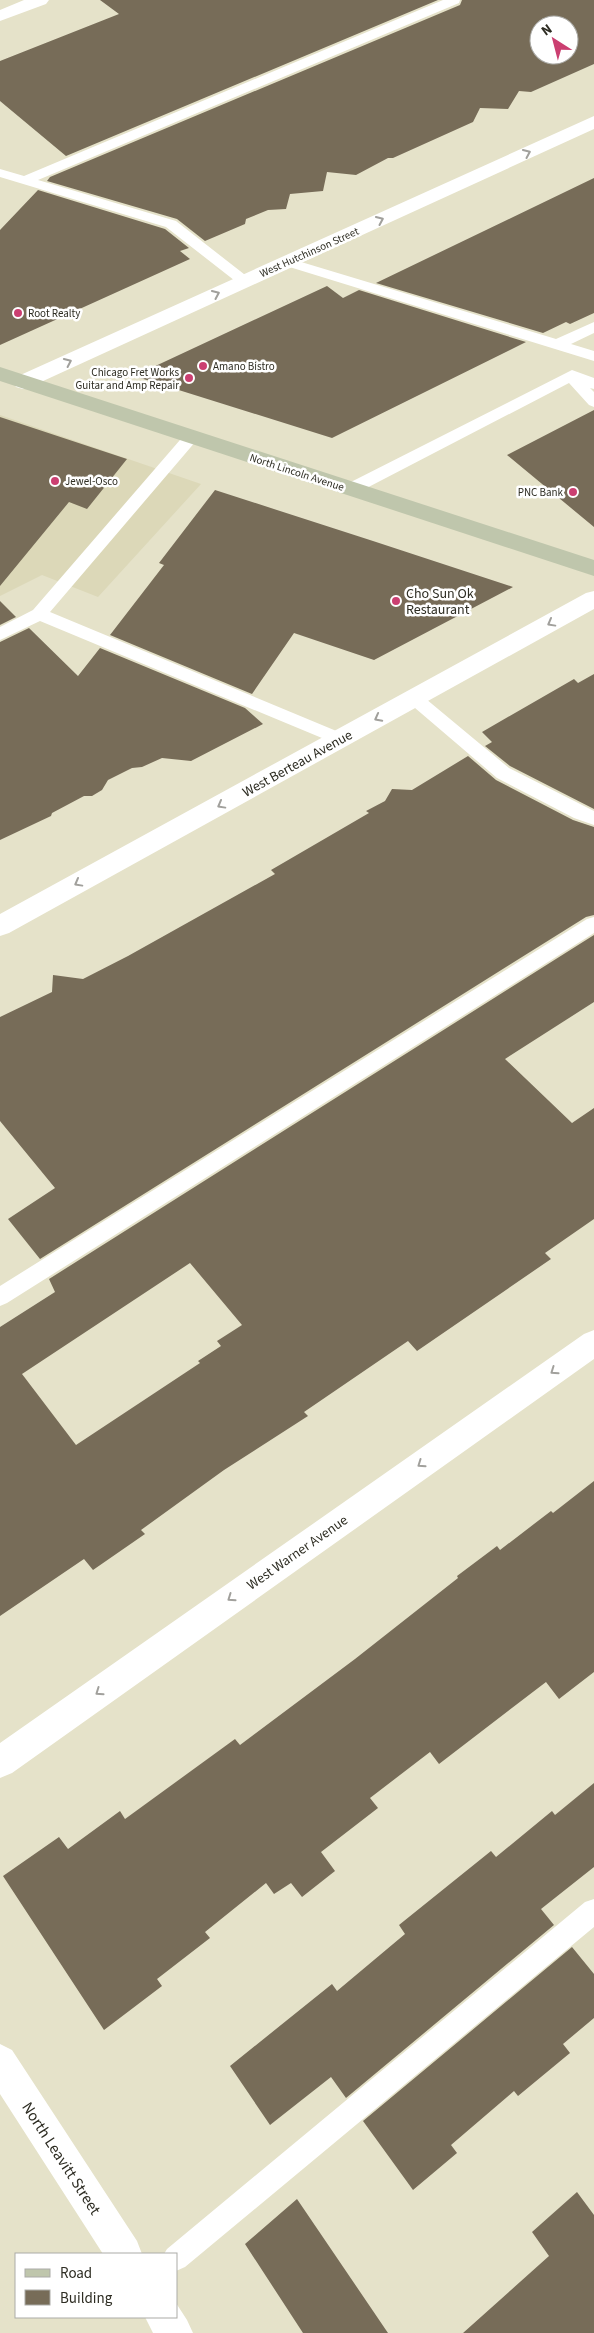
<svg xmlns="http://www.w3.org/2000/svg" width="594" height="2333" font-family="'Source Sans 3',sans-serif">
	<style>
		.built { fill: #dcd8b8 }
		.building { fill: #776c58; fill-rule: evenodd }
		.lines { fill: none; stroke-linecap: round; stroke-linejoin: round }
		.lane { fill: #fff; fill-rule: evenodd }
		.street { fill: #fff; fill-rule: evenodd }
		.secondary { fill: #bfc6ac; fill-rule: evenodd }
		.oneway { stroke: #a1a09c }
		.poi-dot { fill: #cb3f71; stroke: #fff; stroke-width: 2 }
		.labels { text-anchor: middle; stroke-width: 5; stroke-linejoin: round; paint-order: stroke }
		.far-street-label { font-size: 11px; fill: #2e2d23; stroke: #fff }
		.far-poi-label { font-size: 11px; fill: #2e2d23; stroke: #fff; text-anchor: start }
		.poi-label { font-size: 14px; fill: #2e2d23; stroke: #fff; text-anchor: start }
		.street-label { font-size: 14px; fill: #2e2d23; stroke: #fff }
		.near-street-label { font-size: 16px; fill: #2e2d23; stroke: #fff }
	</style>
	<rect width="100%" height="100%" fill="#e5e2c9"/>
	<!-- built -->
	<path class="built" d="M0,415l201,69 -103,113 -56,-22 -42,21z"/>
	<!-- building -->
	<path class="building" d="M100,0h338l-372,156 -66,-55v-40l119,-47z
		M462,0h132v64l-63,28 -12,-1 -11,18 -28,-1 -7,14 -80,36h-5l-32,17 -29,-3 -4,19 -33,3 -4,15 -18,1 -22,9 -1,5 -40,17 -28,-22 -130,-38 3,-4 410,-172zM539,25h30v30h-30z
		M594,178v135l-24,11 -4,-2 -23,11 -167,-50z
		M38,190l127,39 24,19 -9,3 10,8 -190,86v-115z
		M327,286l16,12 16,-8 167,52 -194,96 -198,-62z
		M594,410v117l-87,-72z
		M0,417l127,42 -40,50 -18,-7 -69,84z
		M215,490l158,51 140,46 -139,73 -80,-27 -42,61 -142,-59 54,-70 -5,-2z
		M0,601l16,16 -16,8z
		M29,628l49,48 22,-28 145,60 18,16 -72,37 -29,-3 -20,9 -10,1 -24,12 -6,10 -10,6h-8l-32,17 -1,3 -51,24v-198z
		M594,674v135l-84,-43 -25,-20 7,-4 -10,-10 92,-53 4,4z
		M468,756l28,24 77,40 21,7v88l-8,2 -546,342 -32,-40 47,-31 -55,-67v-104l52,-25 1,-17 30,4 45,-23 147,-82 -4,-4 98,-57 -3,-2 19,-10 7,-12 20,1z
		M594,935v67l-89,57 67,64 22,-15v111l-49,34 6,6 -134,92 -9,-10 -104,71 4,4 -84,54 -83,60 4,4 -52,36 -9,-11 -84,57v-289l55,-35 -6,-13zM190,1263l52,62 -25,16 4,5 -23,15 2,2 -124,82 -54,-71z
		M594,1481v191l-35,27 -13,-17 -107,82 -9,-12 -60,46 8,10 -57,44 14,19 -33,26 -11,-14 -17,11 -8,-11 -61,49 5,6 -53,41 5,7 -58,44 -101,-154 56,-39 9,12 52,-38 5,8 110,-80 5,6 115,-86 103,-81 -1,-2 40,-30 3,4 51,-39 2,2z
		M594,1783v84l-53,42 13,16 -208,173 -15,-21 -61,48 -40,-59 102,-82 5,7 68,-57 -6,-9 92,-74 5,6 56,-46 3,4z
		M572,1947l22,27v44l-31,26 7,9 -52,43 -4,-5 -63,54 6,8 -44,37 -50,-69z
		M577,2192l17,23v118h-131l86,-77 -17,-24z
		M297,2199l91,134h-85l-58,-89z"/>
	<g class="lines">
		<!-- lane -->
		<path class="lane" d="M443,0h17l-1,3 -421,177 138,41 73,57 2,3 -2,3h-10l-73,-57 -166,-50v-8l24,7z
			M288,258l268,81 38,-17v11l-23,11 23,7v10l-311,-96 -2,-3z
			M572,370l22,8v11l-4,-1 4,4v15l-5,-2 -20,-22 -212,110h-12l-2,-4 2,-4z
			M191,432l5,1 3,4 -3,4 -146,171 296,123 3,4 -3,4 -6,2 -6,-2 -294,-122 -40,19v-13l33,-17 153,-177z
			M414,692l6,2 89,74 85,43v14l-20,-7 -77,-40 -89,-76 -3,-4 3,-4z
			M594,917v16l-587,370 -7,3v-20l587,-367z
			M594,1899v28l-409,340 -9,4v-17h-12l3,-5 418,-347z"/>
		<!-- street -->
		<path class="street" d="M24,0h25l-3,4 -46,17v-11z
			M594,116v13l-564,258 -7,2 -7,-2 -3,-5 3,-5z
			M594,591v18l-585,324 -9,3v-22l586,-321z
			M594,1330v29l-582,414 -12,5v-35l584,-409z
			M0,2044l12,6 125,191 5,13h-39l-103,-160z
			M176,2303l11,17 6,13h-40l-8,-16h31z"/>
		<!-- secondary -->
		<path class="secondary" d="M0,367l594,193v16l-594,-195z"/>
	</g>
	<!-- one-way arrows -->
	<defs><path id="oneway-chevron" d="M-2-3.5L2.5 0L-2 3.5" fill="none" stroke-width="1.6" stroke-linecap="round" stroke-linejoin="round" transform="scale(1.25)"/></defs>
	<g class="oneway">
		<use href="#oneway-chevron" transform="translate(527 153) rotate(-24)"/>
		<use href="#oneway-chevron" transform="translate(380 220) rotate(-24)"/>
		<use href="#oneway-chevron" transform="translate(216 294) rotate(-24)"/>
		<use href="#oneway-chevron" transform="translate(68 362) rotate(-25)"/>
		<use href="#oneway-chevron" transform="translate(551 623) rotate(151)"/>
		<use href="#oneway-chevron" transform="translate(378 718) rotate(152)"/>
		<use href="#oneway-chevron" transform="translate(221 805) rotate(151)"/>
		<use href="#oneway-chevron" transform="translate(78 883) rotate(151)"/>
		<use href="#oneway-chevron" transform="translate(554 1371) rotate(145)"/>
		<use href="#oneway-chevron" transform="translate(421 1464) rotate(145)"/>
		<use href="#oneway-chevron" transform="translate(231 1598) rotate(145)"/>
		<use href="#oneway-chevron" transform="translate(99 1692) rotate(145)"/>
	</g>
	<!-- markers -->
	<g class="poi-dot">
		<circle cx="18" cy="313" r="5"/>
		<circle cx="203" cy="366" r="5"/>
		<circle cx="189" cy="378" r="5"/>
		<circle cx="55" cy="481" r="5"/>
		<circle cx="573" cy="492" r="5"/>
		<circle cx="396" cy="601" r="5"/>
	</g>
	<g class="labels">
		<!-- far-street labels -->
		<g class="far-street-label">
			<text transform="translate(309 252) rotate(-24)" y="4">West Hutchinson Street</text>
			<text transform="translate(297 472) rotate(18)" y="4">North Lincoln Avenue</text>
		</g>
		<!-- far-poi labels -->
		<g class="far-poi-label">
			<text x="28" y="317">Root Realty</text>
			<text x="213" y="370">Amano Bistro</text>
			<text x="179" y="376" text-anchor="end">Chicago Fret Works<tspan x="179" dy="13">Guitar and Amp Repair</tspan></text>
			<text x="65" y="485">Jewel-Osco</text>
			<text x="563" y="496" text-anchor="end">PNC Bank</text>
		</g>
		<!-- poi labels -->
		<g class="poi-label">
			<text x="406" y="598">Cho Sun Ok<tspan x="406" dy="16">Restaurant</tspan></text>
		</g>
		<!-- street labels -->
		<g class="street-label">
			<text transform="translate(297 763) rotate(-29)" y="5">West Berteau Avenue</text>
			<text transform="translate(297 1552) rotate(-35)" y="5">West Warner Avenue</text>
		</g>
		<!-- near-street labels -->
		<g class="near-street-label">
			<text transform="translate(62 2158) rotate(57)" y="6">North Leavitt Street</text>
		</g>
	</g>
	<!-- legend -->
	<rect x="15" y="2253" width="162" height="65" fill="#ffffff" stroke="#ababa7"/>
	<rect x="25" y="2269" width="25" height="8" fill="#bfc6ac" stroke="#ababa7"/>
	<text x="60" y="2278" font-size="15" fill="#2e2d23">Road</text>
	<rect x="25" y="2290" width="25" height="15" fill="#776c58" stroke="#ababa7"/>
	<text x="60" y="2303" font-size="15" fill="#2e2d23">Building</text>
	<!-- north arrow -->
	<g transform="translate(554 40) rotate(324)"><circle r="24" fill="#ffffff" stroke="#ababa7"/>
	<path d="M0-4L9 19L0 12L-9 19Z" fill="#cb3f71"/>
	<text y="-8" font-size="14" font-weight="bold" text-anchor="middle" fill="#2e2d23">N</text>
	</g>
</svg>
